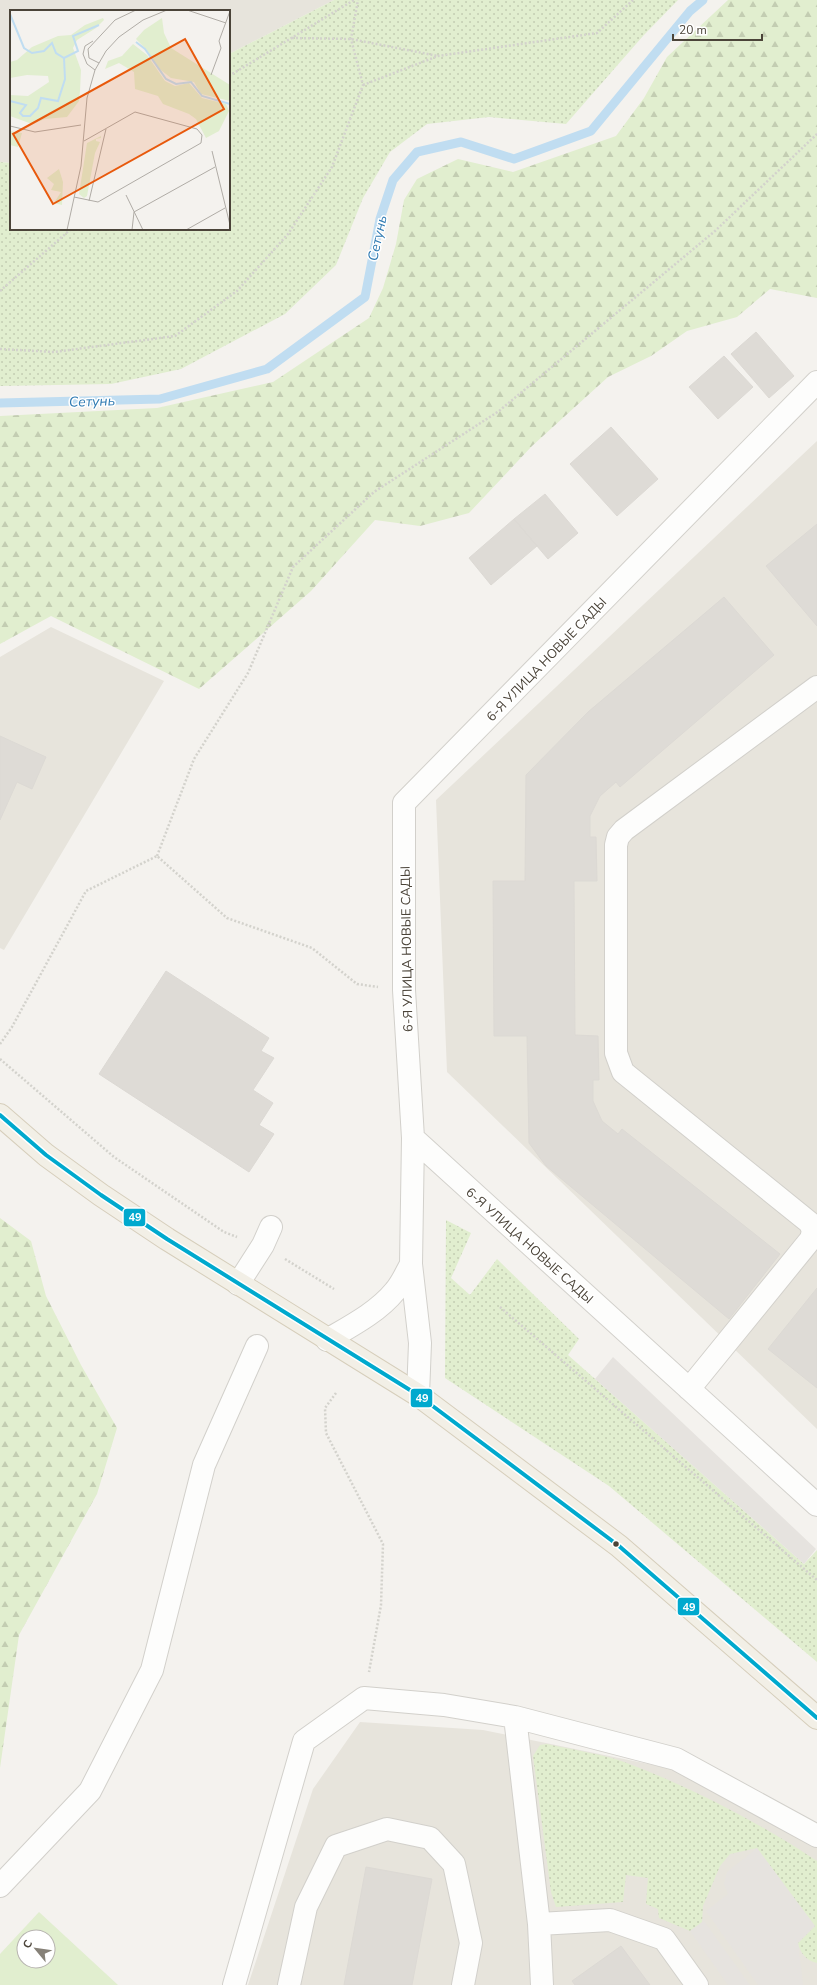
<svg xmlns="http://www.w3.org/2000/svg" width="817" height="1985" font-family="'Nunito Sans',sans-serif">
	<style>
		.residential { fill: #e7e4dc }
		.green { fill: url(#green-dots) }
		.forest { fill: url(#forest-firs) }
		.pitch { fill: #e1eecf; fill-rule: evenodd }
		.parking { fill: #e6e3df }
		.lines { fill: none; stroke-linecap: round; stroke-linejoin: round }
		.stream { stroke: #c0ddf1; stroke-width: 9 }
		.building { fill: #dedbd6; stroke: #dcd9d4 }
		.minor-casing { stroke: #d2d0cb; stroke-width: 24 }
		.major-casing { stroke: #d6cebb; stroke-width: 24 }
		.path { stroke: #d3d2cc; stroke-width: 2.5; stroke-dasharray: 2 2; stroke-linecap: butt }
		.minor { stroke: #fdfdfc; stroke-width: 22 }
		.major { stroke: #f2efe6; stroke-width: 22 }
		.bus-1-casing { stroke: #fff; stroke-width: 7 }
		.bus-1 { stroke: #00a9ce; stroke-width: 4 }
		.bus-dot { fill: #4b4439; stroke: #fff; stroke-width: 1.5 }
		.labels { text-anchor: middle; stroke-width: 3; stroke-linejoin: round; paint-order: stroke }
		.street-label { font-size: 13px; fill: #4b4439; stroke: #fff }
		.water-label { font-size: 14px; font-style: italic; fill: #2e7ab2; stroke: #fff }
		.inset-river { fill: none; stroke: #c0ddf1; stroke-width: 2 }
		.inset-road { fill: none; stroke: #b0aca6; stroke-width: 1 }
		.view { fill: #e8590c; fill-opacity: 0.15; stroke: #e8590c; stroke-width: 2 }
		.inset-edge { fill: none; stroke: #4b4439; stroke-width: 2 }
		.line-badge { stroke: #fff; stroke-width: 1.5 }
		.badge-label { font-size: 11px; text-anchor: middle; font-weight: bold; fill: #fff }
	</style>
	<defs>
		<pattern id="green-dots" width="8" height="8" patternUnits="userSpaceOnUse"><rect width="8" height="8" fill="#e1eecf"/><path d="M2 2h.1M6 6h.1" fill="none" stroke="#c3cdb2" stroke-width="1.8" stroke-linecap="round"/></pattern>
		<pattern id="forest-firs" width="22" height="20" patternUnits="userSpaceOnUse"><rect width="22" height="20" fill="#e1eecf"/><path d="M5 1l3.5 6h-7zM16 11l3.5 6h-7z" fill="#c3cdb2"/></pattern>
	</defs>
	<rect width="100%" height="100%" fill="#f4f2ee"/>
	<!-- residential -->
	<path class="residential" d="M0,0h334l-105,54v-43h-218v152l-11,-1z
		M817,441v988l-370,-357 -11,-272z
		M51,627l113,54 -160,269 -4,-2v-291z
		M360,1722l123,8 219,45 115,53v157h-569l65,-196z"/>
	<!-- green -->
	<path class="green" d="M334,0h344l-35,36 -77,88 -77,-7 -62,7 -37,28 -27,46 -27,67 -51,49 -104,55 -70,15 -111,2v-224l11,1v66h218v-175z
		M446,1220l25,13 -20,45 19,17 27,-36 82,80 -11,16 236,209 13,-14v112l-208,-176 -164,-108z
		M547,1744c27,6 55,10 80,19 66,25 131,59 190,98v102c-10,-2 -17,-10 -19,-20l17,-17 -58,-78 -27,6 -10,12 -17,40 -1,16 -12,9 -31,-13 -1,-9 -12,-5 2,-26 -22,-3 -3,27 -67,5 -5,-15 -18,-136 7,-11z"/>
	<!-- forest -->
	<path class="forest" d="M728,0h89v298l-47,-9 -33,28 -50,14 -36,25 -43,21 -76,69 -63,67 -49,13 -45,-6 -64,71 -112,98 -148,-73 -51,28v-228l157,-8 116,-26 96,-64 14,-30 13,-44 8,-44 13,-21 41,-20 55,13 103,-36 28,-38 23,-41z
		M0,1218l31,23 15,55 35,69 36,63 -20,66 -78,141 -19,133z"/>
	<!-- pitch -->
	<path class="pitch" d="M39,1912l79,73h-118v-31zM24,1937h24v24h-24z"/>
	<!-- parking -->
	<path class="parking" d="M613,1357l203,192 -12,15 -209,-185z
		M757,1848l58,78 -17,17 5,42h-45l-52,-74 22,-17 -4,-10 3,-12z
		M704,1921l46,64h-22l-38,-54z"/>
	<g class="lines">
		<!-- stream -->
		<path class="stream" d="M0,403l160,-4 107,-30 98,-72 15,-78 13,-39 24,-28 44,-10 53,17 77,-28 99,-120 13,-11"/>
	</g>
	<!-- building -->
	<path class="building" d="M756,332l38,44 -25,22 -38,-44z
		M724,356l29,31 -35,32 -29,-32z
		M611,427l47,52 -41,37 -47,-52z
		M545,494l33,39 -30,26 -34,-40z
		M514,519l23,27 -46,39 -22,-27z
		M817,524v102l-51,-60z
		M724,597l50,58 -154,132 -4,-5 -16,14 -10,20v21h6l1,44h-23l1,154 23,1 1,44h-6v21l9,20 16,13 4,-5 158,125 -51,65 -183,-153 -17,-23 -2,-107h-33l-1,-155h32l1,-106 62,-63z
		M0,736l46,21 -14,32 -15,-7 -17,38z
		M166,971l103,67 -8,13 13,7 -21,32 20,13 -14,22 15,9 -25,38 -150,-98z
		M817,1288v100l-49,-39z
		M366,1867l66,12 -20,106h-68z
		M621,1946l29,39h-75l-3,-4z"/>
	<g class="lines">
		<!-- minor casing -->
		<g class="minor-casing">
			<path id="minor" d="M413,1138l404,367
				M238,1284l25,-39 8,-18
				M327,1340c24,-14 51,-28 68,-49 7,-8 11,-18 16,-27
				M689,1389l122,-150 2,-8 -3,-8 -187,-151 -7,-19v-208l2,-8 6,-7 193,-143
				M418,1395l2,-52 -9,-79 2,-126 -9,-148v-187l413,-421
				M515,1717l24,207 3,61
				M0,1886l90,-95 62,-121 52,-205 53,-119
				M539,1924l71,-4 54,19 33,46
				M234,1985l70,-244 60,-43 80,7 71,12 161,42 141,77
				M289,1985l17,-78 30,-61 51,-17 43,9 24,26 17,79 -8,42"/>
		</g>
		<!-- major casing -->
		<g class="major-casing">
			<path id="major" d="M0,1115l46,40 55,40 66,44 251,156 201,151 198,172"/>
		</g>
		<!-- path -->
		<path class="path" d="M292,38l59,1 87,17
			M229,76l125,-76
			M363,85l75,-29 159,-23 36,-33
			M0,291l71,-62
			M0,349l54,3 121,-16 62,-45 51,-57 44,-67 31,-82 -12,-46 7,-39
			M157,856l37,-97 54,-86 45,-106 81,-75 125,-81 216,-180 102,-97
			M0,1044l12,-17 74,-136 71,-35 70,62 85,30 45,36 21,3
			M0,1059l114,98 110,75 13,5
			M285,1259l49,30
			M500,1307l317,273
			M336,1393l-11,15 1,25 57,111 -2,61 -12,67"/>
		<!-- minor -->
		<use href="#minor" class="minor"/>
		<!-- major -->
		<use href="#major" class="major"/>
		<!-- bus-1 casing -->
		<g class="bus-1-casing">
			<path id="bus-1" d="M0,1115l46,40 55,40 66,44 251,156 201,151 198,172"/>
		</g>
		<!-- bus-1 -->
		<use href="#bus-1" class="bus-1"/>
	</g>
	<!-- markers -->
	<circle class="bus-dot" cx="616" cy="1544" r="3.5"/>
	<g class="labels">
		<!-- street labels -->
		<g class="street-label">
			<text transform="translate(546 659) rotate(-46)" y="5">6-Я УЛИЦА НОВЫЕ САДЫ</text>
			<text transform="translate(406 949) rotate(-91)" y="5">6-Я УЛИЦА НОВЫЕ САДЫ</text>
			<text transform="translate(530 1245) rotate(42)" y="5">6-Я УЛИЦА НОВЫЕ САДЫ</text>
		</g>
		<!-- water labels -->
		<g class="water-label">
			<text transform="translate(377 238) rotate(-78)" y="5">Сетунь</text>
			<text transform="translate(92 401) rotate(-2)" y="5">Сетунь</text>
		</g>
	</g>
	<!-- overview -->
	<g transform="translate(10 10)">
		<rect width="220" height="220" fill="#f4f2ee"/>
		<path d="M152,8l2,15 7,15 59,37v16l-29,-7 -7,-12 -23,-4 -14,-11 -11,-18 -10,-10 8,-9zM91,126v2l-5,1v2l4,1 -5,11 -8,43 -3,2 -5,-4 8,-51zM49,159l4,13 -1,23 -8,-2 7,-11 -10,-2 3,-6 -7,-6z" fill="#e1eecf"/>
		<path d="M93,8l1,2 -8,8 -19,12 -4,8 8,22 -1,21 -1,10 -12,16 -22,2 -13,5 -22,-8v-21l18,1 21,-14 -1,-6 -21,-1 -17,3v-16l7,-2 15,-13 26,-11 13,-1 14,-10zM123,34l14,11 18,26 10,5 14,-3 13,15 24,6 3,7 -10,20 -13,7 -10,-19 -7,-5 -26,-10 -5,-8 -23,-7 -1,-17 -15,-9 -14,6 3,-8 14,-5z" fill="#e1eecf"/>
		<path d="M0,121l12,2 -4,14 -8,-2z" fill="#e1eecf"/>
		<path class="inset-river" d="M0,4l14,34 8,5 12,-2 8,-8 4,10 8,5 14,-7 -5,-15 26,-11M126,32l9,7 21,30 10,5 15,-2 11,14 28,8M0,91l16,4 -6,8 3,3h7l8,-8 3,-10 17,3 7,-22 -1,-21"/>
		<path class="inset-road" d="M177,0l39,13M83,31l-8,5 -2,8 4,10 8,6M89,53l-10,-5 -1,-9 27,-29 21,-10M201,65l10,-27 -2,-7 11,-30M0,116l25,6 46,-7M202,141l18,74M116,185l17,35M64,187l24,5 103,-59 1,-8 -5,-6 -62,-17 -51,29M79,191l17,-72M57,220l14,-64 6,-68 8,-28 11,-19 13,-14 24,-17 24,-10M122,220l2,-18 81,-45M176,220l39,-22"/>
		<path class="view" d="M175,29l39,70 -171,95 -40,-70z"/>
		<rect width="220" height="220" class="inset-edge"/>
	</g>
	<g class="line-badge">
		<rect x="123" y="1208" width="23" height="19" rx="4" fill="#00a9ce"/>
		<rect x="410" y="1388" width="23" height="20" rx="4" fill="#00a9ce"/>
		<rect x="677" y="1597" width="23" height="19" rx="4" fill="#00a9ce"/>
	</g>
	<g class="badge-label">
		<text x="135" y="1221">49</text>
		<text x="422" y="1402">49</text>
		<text x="689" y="1611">49</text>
	</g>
	<!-- north arrow -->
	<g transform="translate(36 1949) rotate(299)"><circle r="19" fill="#ffffff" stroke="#b7b4b0"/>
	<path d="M0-3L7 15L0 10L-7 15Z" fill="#868178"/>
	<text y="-6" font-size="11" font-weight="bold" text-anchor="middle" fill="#4b4439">С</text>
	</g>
	<!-- scale -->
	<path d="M673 34v6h89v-6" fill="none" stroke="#4b4439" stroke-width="2"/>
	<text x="679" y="34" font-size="12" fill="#4b4439" stroke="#ffffff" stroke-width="3" paint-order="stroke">20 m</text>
</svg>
